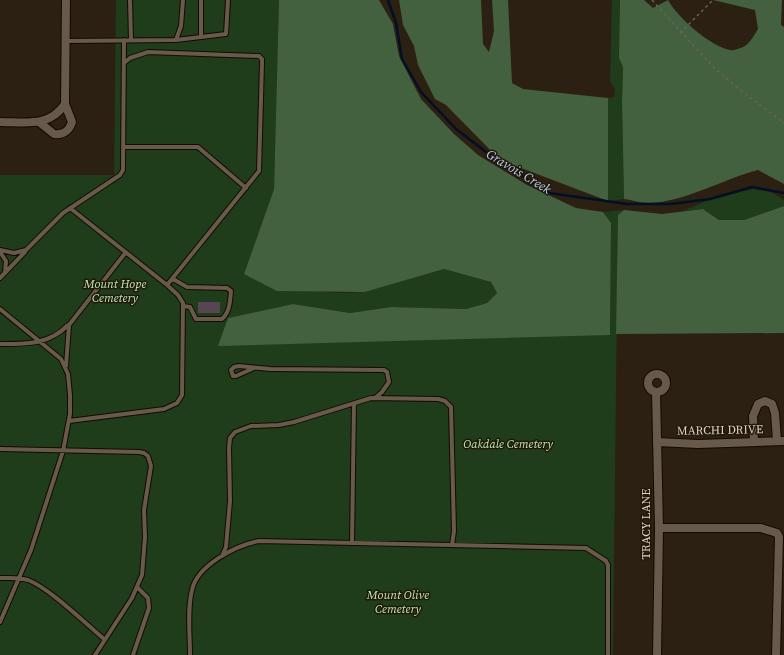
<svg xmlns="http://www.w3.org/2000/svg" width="784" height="655" font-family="'Source Serif 4',serif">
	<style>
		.green { fill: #1f3c1b }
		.forest { fill: #43613e }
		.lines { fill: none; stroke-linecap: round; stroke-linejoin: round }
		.stream { stroke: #001026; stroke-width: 2.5 }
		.building { fill: #574651 }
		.lane-casing { stroke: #140a01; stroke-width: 6 }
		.street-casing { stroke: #140a01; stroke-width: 10 }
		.path { stroke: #6b6054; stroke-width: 1.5; stroke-dasharray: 3 3; stroke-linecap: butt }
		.lane { stroke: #685a4a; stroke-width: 4 }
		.street { stroke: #685a4a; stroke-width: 8 }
		.labels { text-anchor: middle; stroke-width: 3; stroke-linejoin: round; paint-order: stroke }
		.park-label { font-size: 12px; font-style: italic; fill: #b9ecb1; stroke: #221709 }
		.street-label { font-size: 12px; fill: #dbd3ca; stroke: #221709 }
		.water-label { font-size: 13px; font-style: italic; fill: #b4d2f4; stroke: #221709 }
	</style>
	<rect width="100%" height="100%" fill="#2c2012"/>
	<!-- green -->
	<path class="green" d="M116,0h163l-5,189 -30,85 65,16 29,3 27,-1 79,-23 47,13 6,11 -10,10 -21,6 -75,-2 -41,6 -57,-9 -65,14 382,17 1,-112 -8,-11 21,-2 -6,5 -5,440h-613v-480h114z
		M612,0h8l-1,58 4,9 -1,35 2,97 -16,2v-103l6,-1 1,-8 -5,-7z
		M753,189l18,3 13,8v6l-40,14h-25l-16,-11 -20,2 28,-12z"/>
	<!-- forest -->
	<path class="forest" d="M279,0h100l14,24 6,32 22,43 33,35 24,21 49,30 49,23 27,4 8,11 -1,112 -392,11 10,-28 65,-14 57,9 41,-6 75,2 21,-6 10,-10 -6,-11 -47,-13 -79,23 -88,-1 -33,-17 30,-85z
		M399,0h82l2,44 6,8 5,-21 -2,-31h16l4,83 11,6 85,9v103l-108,-41 -54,-55 -11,-6 -17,-34 -4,-19 -11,-21z
		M620,0h24l9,8 15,-8c10,18 42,46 62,50 4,1 11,-2 15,-4 5,-3 10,-12 13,-17l-3,-19 -42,-10h69l-1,25 3,2v157l-26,-14c-35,9 -73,32 -109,33 -8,0 -17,-3 -25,-4l-2,-97 1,-35 -4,-9z
		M784,206v127l-168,1 2,-119 6,-5 38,4 41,-5 16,11h25z"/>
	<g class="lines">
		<!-- stream -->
		<path class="stream" d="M388,0l8,23 6,36 19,33 35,37 42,32 51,32 78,11h44l39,-5 42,-12 32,6"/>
	</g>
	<!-- building -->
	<path class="building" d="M198,302h22v11h-22z"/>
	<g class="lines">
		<!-- lane casing -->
		<g class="lane-casing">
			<path id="lane" d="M130,0l1,40
				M201,37v-37
				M176,40l5,-14 2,-26
				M66,41l110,-1 50,-6 2,-34
				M123,147h75l48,41
				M70,208l97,77 92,-114 3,-108v-4l-3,-3 -111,-4 -18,6 -6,5
				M0,250l14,3 12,-3 37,-37 57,-38 3,-5 1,-130
				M0,252l6,9 -1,12
				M0,278l25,-26
				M173,279l14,8 40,1 4,3c-1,10 -1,21 -9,28h-26l-6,-12 -7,-1
				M0,309l61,50 7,15 2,21v19l-7,37 -32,99 -31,72
				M0,344c25,0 49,1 68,-19
				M66,366l3,-41 57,-73
				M254,368l-18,8h-3l-2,-6 3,-3 5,-1 31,3 114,1 3,2 2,10 -7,10 -7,6
				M69,421l95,-12 13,-6 5,-8 1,-92 -5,-8 -11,-10
				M0,449l139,3 5,1 4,3 3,10 -7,44 1,27 -3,38 -10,23 -37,57
				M352,543l2,-139
				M222,556l4,-9 4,-46 -1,-53 1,-10 5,-6 16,-6 28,-1 15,-3 77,-24 67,1 7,2 6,6 3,124 -2,14
				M0,578c9,0 19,-1 28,2 21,8 57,43 76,59
				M133,655l16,-47 -1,-10 -10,-10
				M190,655c0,-21 -3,-45 2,-65 5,-25 45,-45 67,-49l327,7 20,13 2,4v90"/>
		</g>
		<!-- street casing -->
		<g class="street-casing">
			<path id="street" d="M0,122c25,0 49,6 65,-18l1,-104
				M39,122l15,12c10,1 15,-3 18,-12l-7,-18
				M648 383a9 9 0 1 1 18 0a9 9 0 1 1-18 0Z
				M656,392l3,136 -2,127
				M657,442l41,2 86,-3
				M754,442l-1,-26 5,-12 7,-3 7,3 3,9 2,28
				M659,528h102l16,5 2,4 -3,118"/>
		</g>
		<!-- path -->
		<path class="path" d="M652,0l61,67 31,26 40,30
			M680,33l33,-33"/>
		<!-- lane -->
		<use href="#lane" class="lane"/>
		<!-- street -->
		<use href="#street" class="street"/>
	</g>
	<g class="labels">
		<!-- park labels -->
		<g class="park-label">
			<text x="115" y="288">Mount Hope<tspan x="115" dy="14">Cemetery</tspan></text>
			<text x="508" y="448">Oakdale Cemetery</text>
			<text x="398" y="599">Mount Olive<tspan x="398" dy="14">Cemetery</tspan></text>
		</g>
		<!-- street labels -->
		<g class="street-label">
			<text transform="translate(720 430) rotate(-1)" y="4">MARCHI DRIVE</text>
			<text transform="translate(646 524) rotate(-90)" y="4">TRACY LANE</text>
		</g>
		<!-- water labels -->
		<g class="water-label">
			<text transform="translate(519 171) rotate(31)" y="5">Gravois Creek</text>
		</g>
	</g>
</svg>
